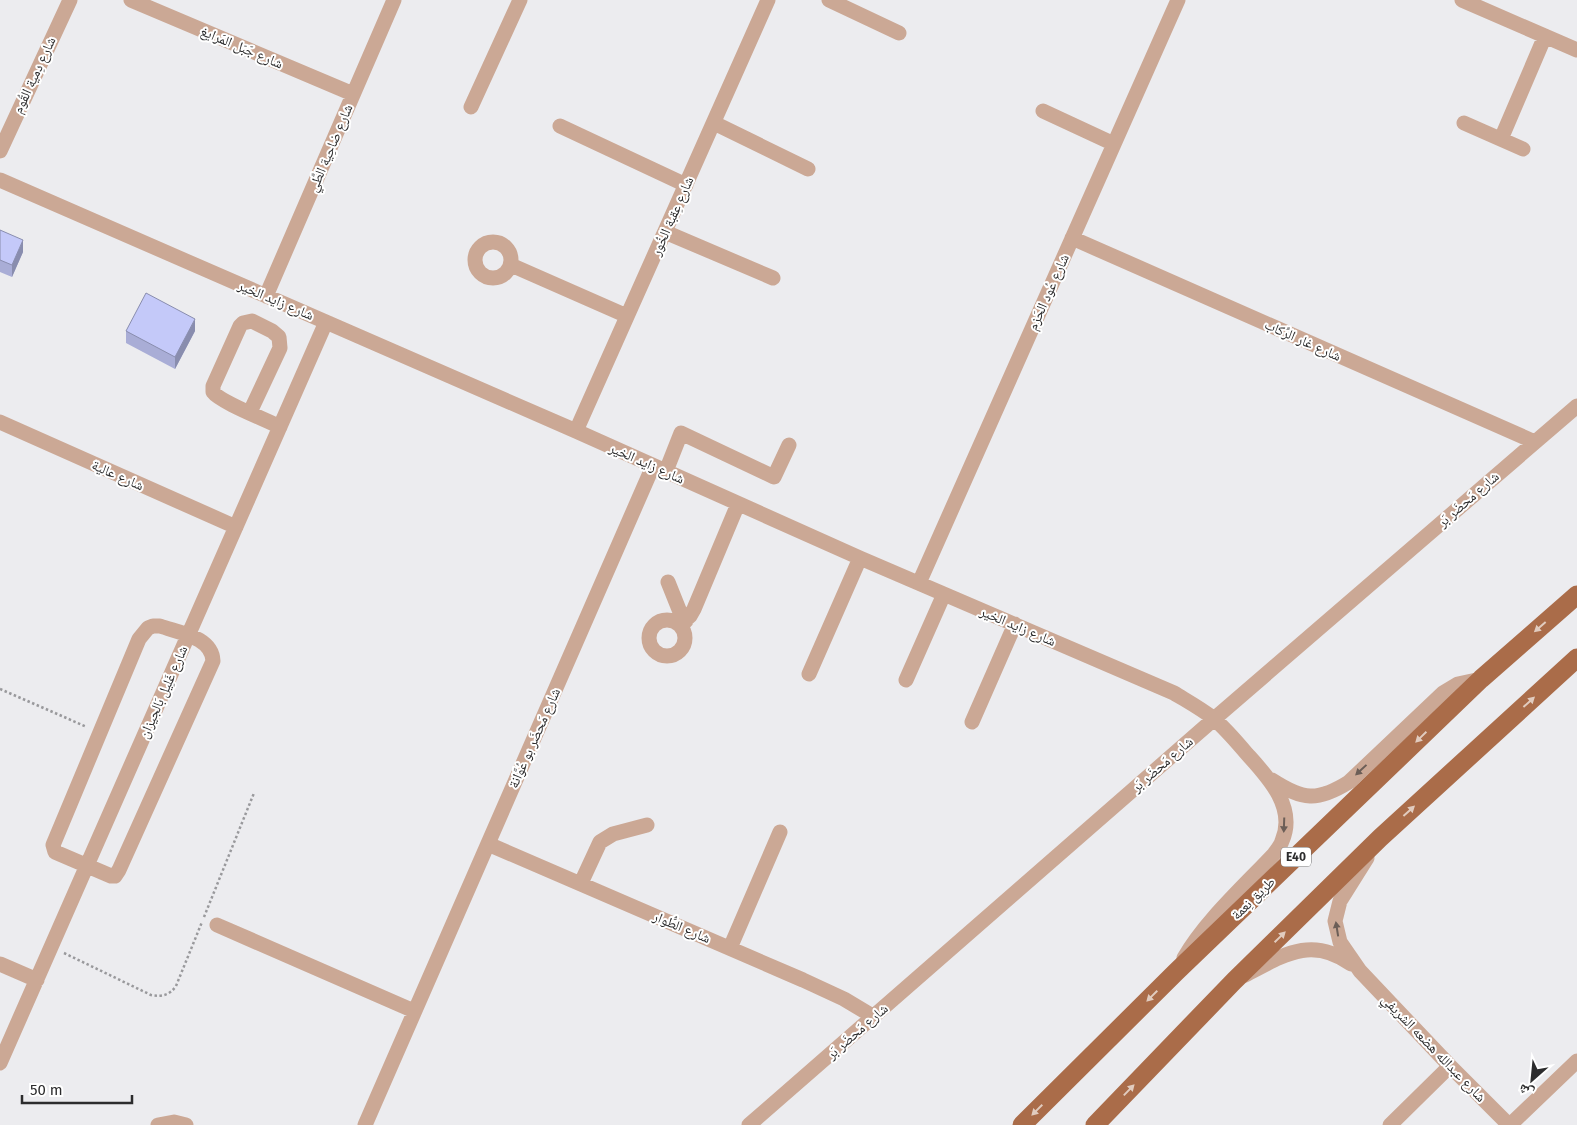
<svg xmlns="http://www.w3.org/2000/svg" width="1577" height="1125" font-family="'Fira Sans','Noto Naskh Arabic',sans-serif">
	<style>
		.lines { fill: none; stroke-linecap: round; stroke-linejoin: round }
		.path { stroke: #99999c; stroke-width: 2.5; stroke-dasharray: 2.5 2.5; stroke-linecap: butt }
		.minor { stroke: #cba895; stroke-width: 15 }
		.major { stroke: #aa6c49; stroke-width: 19 }
		.wall { fill: #a9add6 }
		.shaded-wall { fill: #898dae }
		.building { fill: #c4c9f9; stroke: #898dae }
		.oneway { fill: #e1ccbf }
		.oneway2 { fill: #6c5e57 }
		.labels { text-anchor: middle; stroke-width: 4; stroke-linejoin: round; paint-order: stroke }
		.shield { fill: #fff; stroke: #6b6b6c; stroke-width: 1 }
		.shield-label { font-size: 12px; font-weight: bold; fill: #2c2c2d }
		.street-label { font-size: 14px; fill: #2c2c2d; stroke: #fff }
	</style>
	<rect width="100%" height="100%" fill="#ececef"/>
	<g class="lines">
		<!-- path -->
		<path class="path" d="M0,689l87,38
			M204,917l50,-124
			M64,953l87,42c11,2 19,0 25,-9l26,-64"/>
		<!-- minor -->
		<path class="minor" d="M131,0l222,94
			M829,0l70,33
			M1462,0l115,50
			M471,107l49,-107
			M1043,111l71,33
			M714,123l94,46
			M1464,123l59,26
			M560,126l126,59
			M1501,139l44,-103
			M0,151l70,-151
			M0,180l576,251 284,127 314,135c13,8 26,15 39,25 12,10 23,23 34,36 20,22 50,53 35,87 -1,4 -5,9 -8,13 -29,31 -69,67 -90,104
			M665,232l108,46
			M1072,238l463,204
			M475 260a18 18 0 1 1 36 0a18 18 0 1 1-36 0Z
			M511,265l116,51
			M266,296l128,-296
			M250,412l30,-64 -1,-11 -7,-6 -20,-10 -9,2 -3,3 -27,60v6c7,10 54,28 67,35
			M0,422l236,105
			M576,431l192,-431
			M666,471l15,-38 93,44 15,-32
			M668,582l12,30 6,9
			M919,583l259,-583
			M649 638a18 18 0 1 1 36 0a18 18 0 1 1-36 0Z
			M680,625l10,-9 4,-7 44,-105
			M153,626h7c20,7 52,11 53,35l-94,209 -4,6h-4l-56,-24 -2,-7 86,-206 9,-11z
			M809,674l51,-116
			M906,680l38,-86
			M972,722l43,-98
			M1272,780c31,20 45,22 77,2l94,-89 15,-9 23,-5
			M488,844l315,136 41,19 30,18
			M1367,858l-27,43 -5,20 5,21 20,29 90,95 59,59
			M581,883l19,-41 13,-8 34,-9
			M217,925l197,86
			M730,948l50,-116
			M0,964l37,16
			M1245,975c37,-19 66,-40 106,-11
			M0,1063l326,-741
			M158,1125l16,-3 12,3
			M365,1125l288,-659
			M749,1125l465,-406 363,-313
			M1390,1125l60,-59
			M1510,1125l67,-64"/>
		<!-- major -->
		<path class="major" d="M1022,1125l154,-153 305,-293 96,-84
			M1095,1125l139,-144 146,-143 197,-180"/>
	</g>
	<!-- wall -->
	<path class="wall" d="M0,230l23,22 -11,25 -12,-5z
		M126,331h69l-20,38 -49,-26z"/>
	<!-- shaded-wall -->
	<path class="shaded-wall" d="M23,240v12l-11,25v-12z
		M195,319v12l-20,38v-12z"/>
	<!-- building -->
	<path class="building" d="M0,230l23,10 -11,25 -12,-5z
		M146,293l49,26 -20,38 -49,-26z"/>
	<!-- one-way arrows -->
	<defs><path id="oneway-solid" d="M-6-.8H1V-3.2L6.5 0L1 3.2V.8H-6Z" transform="scale(1.25)"/></defs>
	<g class="oneway">
		<use href="#oneway-solid" transform="translate(1540 627) rotate(139)"/>
		<use href="#oneway-solid" transform="translate(1529 702) rotate(-42)"/>
		<use href="#oneway-solid" transform="translate(1421 737) rotate(136)"/>
		<use href="#oneway-solid" transform="translate(1409 811) rotate(-42)"/>
		<use href="#oneway-solid" transform="translate(1280 937) rotate(-44)"/>
		<use href="#oneway-solid" transform="translate(1152 996) rotate(135)"/>
		<use href="#oneway-solid" transform="translate(1129 1090) rotate(-46)"/>
		<use href="#oneway-solid" transform="translate(1037 1110) rotate(135)"/>
	</g>
	<g class="oneway2">
		<use href="#oneway-solid" transform="translate(1361 770) rotate(137)"/>
		<use href="#oneway-solid" transform="translate(1284 825) rotate(92)"/>
		<use href="#oneway-solid" transform="translate(1337 929) rotate(-99)"/>
	</g>
	<g class="labels">
		<!-- shield labels -->
		<rect class="shield" x="1281" y="847.5" width="30" height="19" rx="4"/>
		<g class="shield-label">
			<text x="1296" y="861">E40</text>
		</g>
		<!-- street labels -->
		<g class="street-label">
			<text transform="translate(242 47) rotate(23)" y="5">شارع جَبَل المَرايغ</text>
			<text transform="translate(34 75) rotate(-65)" y="5">شارع دِمية القُوم</text>
			<text transform="translate(330 148) rotate(-67)" y="5">شارع ضاحِية الطَّي</text>
			<text transform="translate(672 216) rotate(-66)" y="5">شارع عِقبة الخُور</text>
			<text transform="translate(1048 292) rotate(-66)" y="5">شارع عُود الحَزم</text>
			<text transform="translate(276 300) rotate(23)" y="5">شارع زايد الخير</text>
			<text transform="translate(1303 340) rotate(24)" y="5">شارع غار الرِّكاب</text>
			<text transform="translate(647 463) rotate(24)" y="5">شارع زايد الخير</text>
			<text transform="translate(118 475) rotate(24)" y="5">شارع عالية</text>
			<text transform="translate(1468 499) rotate(-41)" y="5">شارع مَحضَر بَر</text>
			<text transform="translate(1018 626) rotate(23)" y="5">شارع زايد الخير</text>
			<text transform="translate(163 692) rotate(-66)" y="5">شارع غَلِيل بَالجيزان</text>
			<text transform="translate(534 738) rotate(-66)" y="5">شارع مَحضَر بو عُوَّانة</text>
			<text transform="translate(1162 764) rotate(-41)" y="5">شارع مَحضَر بَر</text>
			<text transform="translate(1253 898) rotate(-44)" y="5">طريق نِعمة</text>
			<text transform="translate(682 927) rotate(23)" y="5">شارع الطُّوار</text>
			<text transform="translate(857 1031) rotate(-41)" y="5">شارع مَحضَر بَر</text>
			<text transform="translate(1434 1048) rotate(46)" y="5">شارع عبدالله هضعه الشريفي</text>
		</g>
	</g>
	<!-- north arrow -->
	<g transform="translate(1532 1080) rotate(207)" stroke="#ffffff" stroke-width="4" paint-order="stroke">
	<path d="M0-4L9 19L0 12L-9 19Z" fill="#2c2c2d"/>
	<text y="-8" font-size="14" font-weight="bold" text-anchor="middle" fill="#2c2c2d">ش</text>
	</g>
	<!-- scale -->
	<path d="M22 1095v8h110v-8" fill="none" stroke="#2c2c2d" stroke-width="2.5"/>
	<text x="30" y="1095" font-size="15" fill="#2c2c2d" stroke="#ffffff" stroke-width="4" paint-order="stroke">50 m</text>
</svg>
